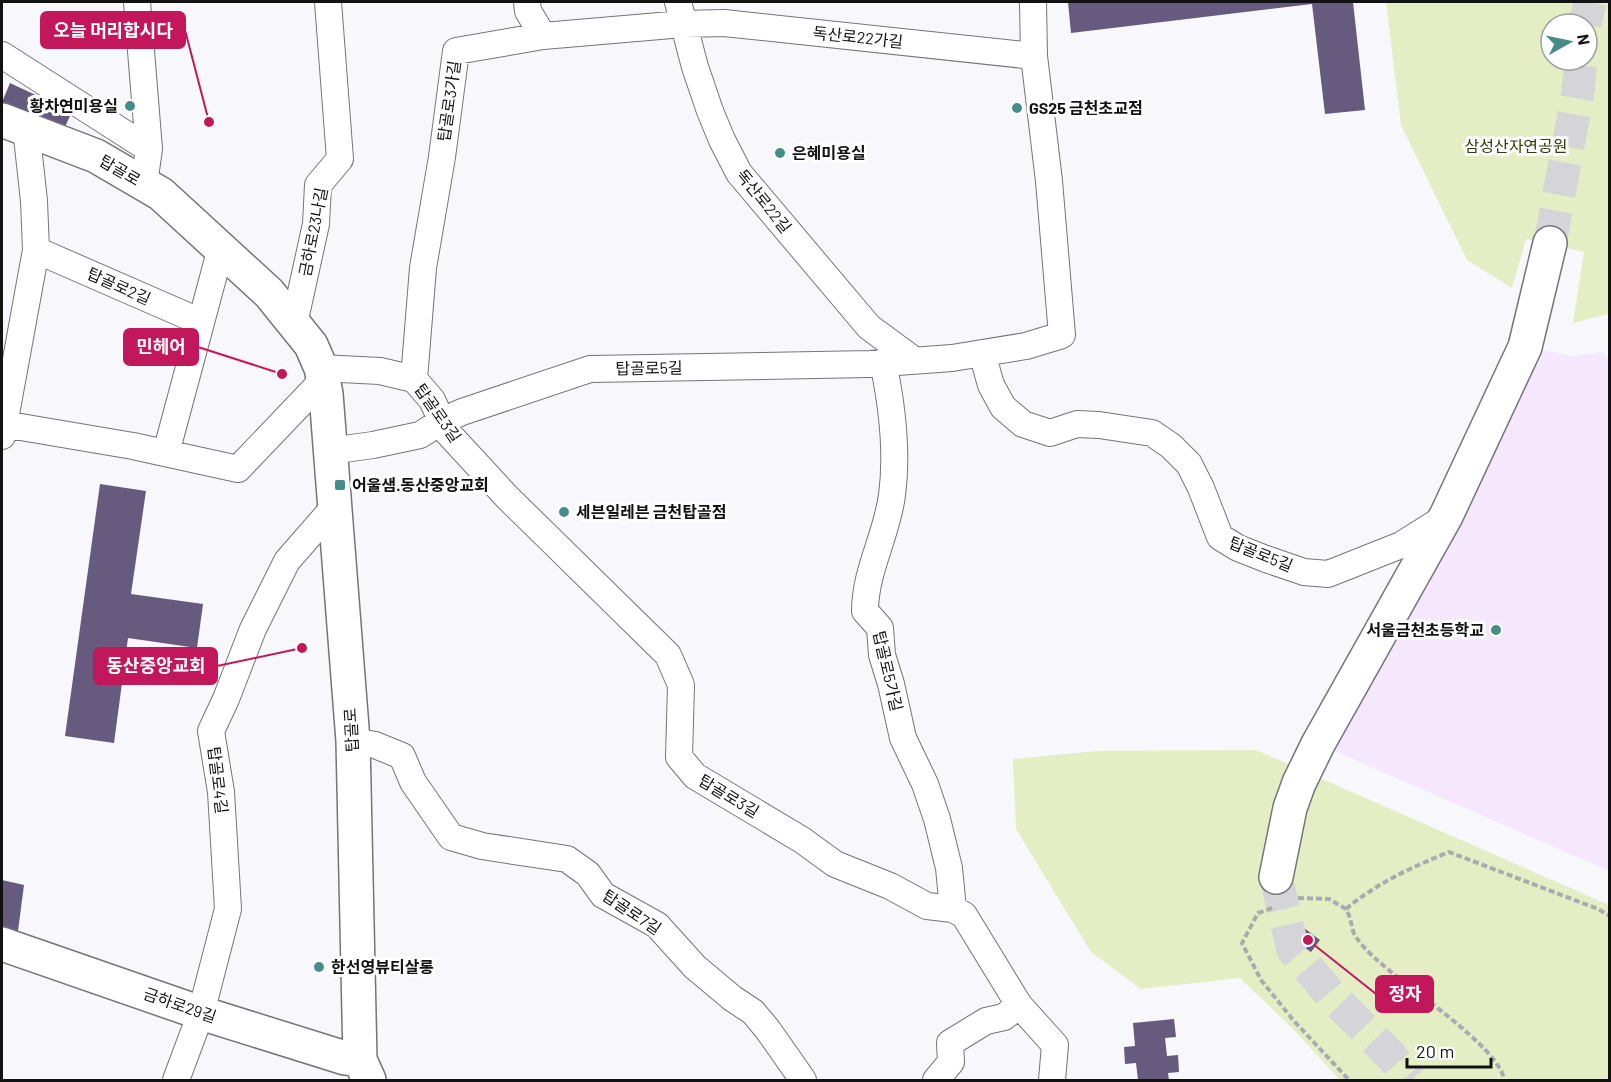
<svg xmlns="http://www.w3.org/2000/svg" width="1611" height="1082" font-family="Barlow,'Noto Sans KR',sans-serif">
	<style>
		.education { fill: #f5e8fc }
		.green { fill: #e5edc4; fill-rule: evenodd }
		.building { fill: #665a7e }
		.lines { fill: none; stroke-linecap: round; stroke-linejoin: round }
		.secondary-tunnel { stroke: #d5d5d9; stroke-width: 33; stroke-dasharray: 33 16; stroke-linecap: butt }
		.street-casing { stroke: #757579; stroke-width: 28 }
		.secondary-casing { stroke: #757579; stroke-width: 36 }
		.path { stroke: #ababae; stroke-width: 4; stroke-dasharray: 6 3; stroke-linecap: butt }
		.street { stroke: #fff; stroke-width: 26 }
		.secondary { stroke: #fff; stroke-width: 33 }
		.poi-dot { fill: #468d8a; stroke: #fff; stroke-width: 2 }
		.labels { text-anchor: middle; stroke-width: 6; stroke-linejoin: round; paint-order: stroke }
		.street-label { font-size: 16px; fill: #121213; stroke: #fff }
		.poi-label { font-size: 16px; font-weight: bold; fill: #121213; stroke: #fff; text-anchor: start }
		.park-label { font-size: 16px; fill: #353c09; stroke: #fff }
		.leader { fill: none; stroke: #c2185b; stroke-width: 2 }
		.callout-dot { fill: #c2185b; stroke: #fff; stroke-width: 2 }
		.callout { fill: #c2185b; stroke: #c2185b; stroke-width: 2 }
		.callout-label { font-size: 18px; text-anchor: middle; font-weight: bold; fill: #fff }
	</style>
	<rect width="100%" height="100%" fill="#f7f7fc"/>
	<!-- education -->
	<path class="education" d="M1525,347l49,9 28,-4 8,7 -1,512 -291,-127z"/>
	<!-- green -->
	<path class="green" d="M1386,2h223v312l-36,9 11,-71 -58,-13 -14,49 -45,-28 -66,-135zM1551,24h36v36h-36z
		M1256,750l353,155v175h-269l-45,-49 -55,-53 -99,11 -50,-37 -75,-123 -3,-70 85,-8z"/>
	<!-- building -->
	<path class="building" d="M1068,2h285l12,108 -40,4 -13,-110 -241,29z
		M10,83l62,29 -11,23 -59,-28v-5z
		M100,484l46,7 -15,103 72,10 -6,44 -69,-10 -14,105 -49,-7z
		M2,880l22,5 -8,61 -14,-4z
		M1304,928l16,12 -9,12 -16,-11z
		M1174,1019l2,18 -11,1 2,18 11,-1 1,17 -11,1 1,7h-31l-2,-17 -11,1 -1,-17 11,-1 -2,-23z"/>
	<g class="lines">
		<!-- secondary-tunnel -->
		<path class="secondary-tunnel" d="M1585,24l5,-22
			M1550,243l28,-151 3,-32
			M1276,877l17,73 38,45 59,60 21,25"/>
		<!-- street casing -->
		<g class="street-casing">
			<path id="street" d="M137,2l12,147 -5,35
				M527,2l1,9 15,25
				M678,2l17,65 15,44 12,29 17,33 130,154 45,33
				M2,55l147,94
				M36,250l165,72
				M294,324l22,-100 2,-39 22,-26 -12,-157
				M982,353l9,32 12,22 20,17 27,9 27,-9 22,1 53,8 19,13 18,18 12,24 19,49 18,11 28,11 38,13 24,2 73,-29 43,-27
				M883,362c9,43 15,89 9,133 -5,40 -27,76 -27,116l15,17 2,27 9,29 12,54 22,46 12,35 12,49 4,41
				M321,368l59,3 34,8 18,21 15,32 60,65 161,158 13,30 -2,72 16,19 107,64 33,24 55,22 37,20 26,3 11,6 55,90 36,40 -3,35
				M414,379l9,-111 19,-111 14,-106 87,-15 140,-12 41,-1 310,33
				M3,424l130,22 105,23 85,-89
				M2,436l34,-186 -2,-49 -8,-73
				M330,451l43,-6 47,-10 22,-14 20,-9 128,-43 280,-5 82,-6 74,-12 36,-11 -13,-154 -15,-125 -1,-54
				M166,453l55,-205
				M353,741l22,4 27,11 11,26 38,55 31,9 85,13 21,15 15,21 54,30 38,42 37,31 21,14 15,18 35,50
				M176,1080l25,-67 27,-104 -7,-117 -10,-61 15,-32 27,-70 34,-68 48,-55
				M936,1080l15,-18 -1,-19 36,-22 18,-4 15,-12"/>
		</g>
		<!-- secondary casing -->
		<g class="secondary-casing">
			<path id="secondary" d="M2,120l94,36 65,38 108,99 42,52 10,23 5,26 27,347 7,319 9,20
				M1276,877l14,-69 9,-25 19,-39 128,-228 79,-169 25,-104
				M2,944l199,69 144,45 15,2"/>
		</g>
		<!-- path -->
		<path class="path" d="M1298,898l31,1 17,10c4,7 5,14 7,22 3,9 16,22 23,28 26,25 125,89 128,121
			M1272,908l-14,5 -16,30 19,37 33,41 55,59
			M1346,909c31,-26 66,-42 103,-57l149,57 12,7"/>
		<!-- street -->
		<use href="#street" class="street"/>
		<!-- secondary -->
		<use href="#secondary" class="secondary"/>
	</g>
	<!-- markers -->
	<g class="poi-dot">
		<circle cx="130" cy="106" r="6"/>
		<circle cx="1017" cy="108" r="6"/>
		<circle cx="780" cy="153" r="6"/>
		<rect x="334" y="479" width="12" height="12" rx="3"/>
		<circle cx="564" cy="512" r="6"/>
		<circle cx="1496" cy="630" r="6"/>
		<circle cx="319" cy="967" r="6"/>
	</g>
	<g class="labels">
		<!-- street labels -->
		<g class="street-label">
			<text transform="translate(858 37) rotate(6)" y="6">독산로22가길</text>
			<text transform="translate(449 101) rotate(-82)" y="6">탑골로3가길</text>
			<text transform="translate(120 170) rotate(30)" y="6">탑골로</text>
			<text transform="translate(764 201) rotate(51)" y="6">독산로22길</text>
			<text transform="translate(313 232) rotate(-79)" y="6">금하로23나길</text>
			<text transform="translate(119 286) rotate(24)" y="6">탑골로2길</text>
			<text transform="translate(649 368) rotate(-1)" y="6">탑골로5길</text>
			<text transform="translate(438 413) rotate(55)" y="6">탑골로3길</text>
			<text transform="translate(1261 554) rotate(22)" y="6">탑골로5길</text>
			<text transform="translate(888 671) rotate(77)" y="6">탑골로5가길</text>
			<text transform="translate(351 730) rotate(-93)" y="6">탑골로</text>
			<text transform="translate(218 780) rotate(83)" y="6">탑골로4길</text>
			<text transform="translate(729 796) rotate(31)" y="6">탑골로3길</text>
			<text transform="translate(632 912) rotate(34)" y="6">탑골로7길</text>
			<text transform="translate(180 1005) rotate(19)" y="6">금하로29길</text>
		</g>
		<!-- poi labels -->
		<g class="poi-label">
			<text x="118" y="112" text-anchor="end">황차연미용실</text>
			<text x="1029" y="114">GS25 금천초교점</text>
			<text x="792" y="159">은혜미용실</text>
			<text x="352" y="491">어울샘.동산중앙교회</text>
			<text x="576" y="518">세븐일레븐 금천탑골점</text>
			<text x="1484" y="636" text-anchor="end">서울금천초등학교</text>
			<text x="331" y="973">한선영뷰티살롱</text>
		</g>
		<!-- park labels -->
		<g class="park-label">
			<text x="1516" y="152">삼성산자연공원</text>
		</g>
	</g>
	<!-- callouts -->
	<path class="leader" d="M209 122L185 30M282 374L198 347M302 648L217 666M1308 940L1376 994"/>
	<g class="callout-dot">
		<circle cx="209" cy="122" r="6"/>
		<circle cx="282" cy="374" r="6"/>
		<circle cx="302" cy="648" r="6"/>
		<circle cx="1308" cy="940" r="6"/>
	</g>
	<g class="callout">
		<rect x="41" y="12" width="144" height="36" rx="6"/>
		<rect x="124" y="329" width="74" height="36" rx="6"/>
		<rect x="94" y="648" width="123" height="36" rx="6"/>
		<rect x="1376" y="976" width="57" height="36" rx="6"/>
	</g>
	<g class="callout-label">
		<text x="113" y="37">오늘 머리합시다</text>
		<text x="161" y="353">민헤어</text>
		<text x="156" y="672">동산중앙교회</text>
		<text x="1405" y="1000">정자</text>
	</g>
	<!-- border -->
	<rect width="1611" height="1082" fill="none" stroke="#121213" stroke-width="6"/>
	<!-- north arrow -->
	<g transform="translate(1569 42) rotate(81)"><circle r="28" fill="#ffffff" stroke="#a0a0a1" stroke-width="1.5"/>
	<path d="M0-4.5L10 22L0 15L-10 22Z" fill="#468d8a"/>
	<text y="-9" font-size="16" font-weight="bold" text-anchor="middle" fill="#121213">N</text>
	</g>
	<!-- scale -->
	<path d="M1407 1058v9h84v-9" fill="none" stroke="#121213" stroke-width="3"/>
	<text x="1416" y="1058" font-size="18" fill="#121213" stroke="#ffffff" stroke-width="4.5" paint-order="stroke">20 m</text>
</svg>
